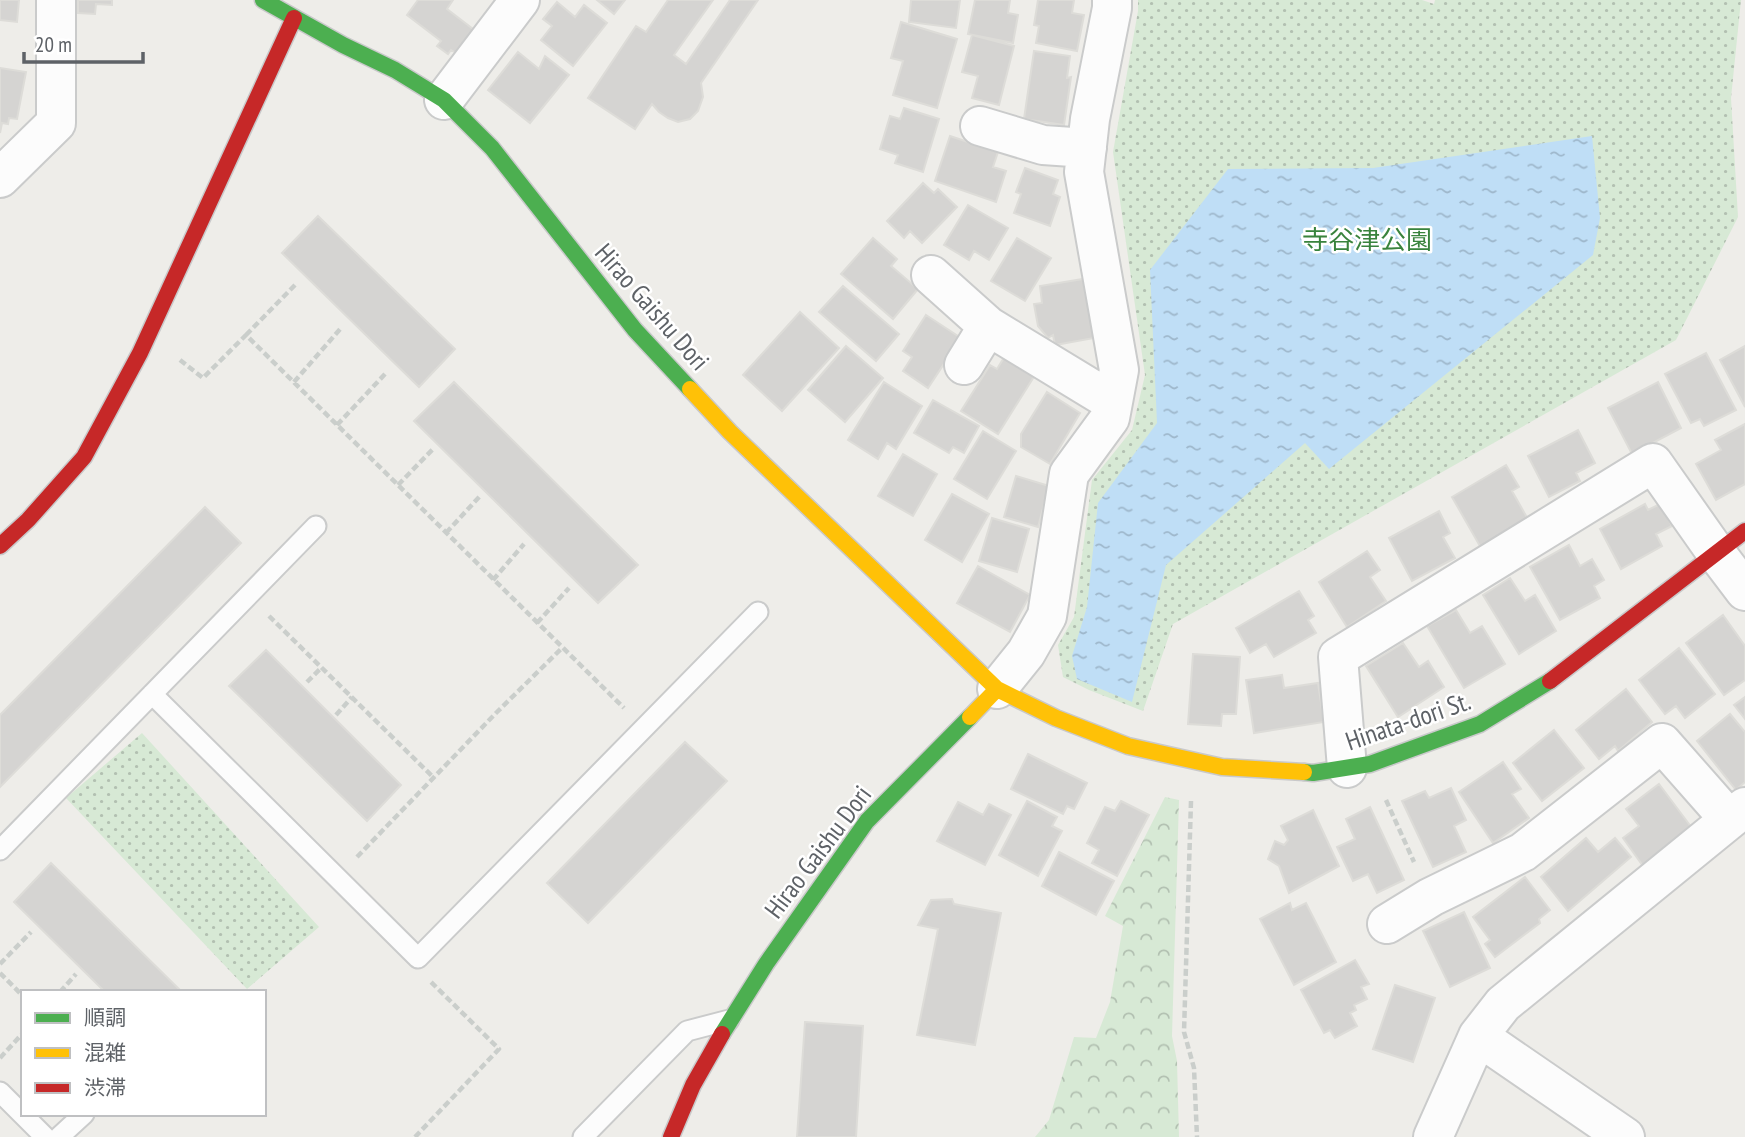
<svg xmlns="http://www.w3.org/2000/svg" width="1745" height="1137" font-family="'PT Sans Narrow','Noto Sans JP',sans-serif">
	<style>
		.forest { fill: url(#forest-crowns) }
		.park { fill: url(#park-dots) }
		.water { fill: url(#water-ripples) }
		.building { fill: #d5d4d2; stroke: #dddcd8; stroke-width: 2 }
		.lines { fill: none; stroke-linecap: round; stroke-linejoin: round }
		.lane-casing { stroke: #cacbcb; stroke-width: 23 }
		.street-casing { stroke: #cacbcb; stroke-width: 42 }
		.fast-casing { stroke: #c9c9ca; stroke-width: 19 }
		.slow-casing { stroke: #c9c9ca; stroke-width: 19 }
		.jam-casing { stroke: #c9c9ca; stroke-width: 19 }
		.path { stroke: #cacecb; stroke-width: 4.5; stroke-dasharray: 7 3.5; stroke-linecap: butt }
		.lane { stroke: #fcfcfc; stroke-width: 19 }
		.street { stroke: #fcfcfc; stroke-width: 38 }
		.fast { stroke: #4caf50; stroke-width: 16 }
		.slow { stroke: #ffc107; stroke-width: 16 }
		.jam { stroke: #c62828; stroke-width: 16 }
		.labels { text-anchor: middle; stroke-width: 5; stroke-linejoin: round; paint-order: stroke }
		.park-label { font-size: 26px; fill: #39833d; stroke: #fff }
		.street-label { font-size: 26px; fill: #5e6267; stroke: #fff }
	</style>
	<defs>
		<pattern id="forest-crowns" width="20" height="18" patternUnits="userSpaceOnUse" patternTransform="scale(1.75)"><rect width="20" height="18" fill="#d7e9d5"/><path d="M2 6a3 3 0 1 1 6 0M12 15a3 3 0 1 1 6 0" fill="none" stroke="#b2c0b1"/></pattern>
		<pattern id="park-dots" width="8" height="8" patternUnits="userSpaceOnUse" patternTransform="scale(1.75)"><rect width="8" height="8" fill="#d7e9d5"/><path d="M2 2h.1M6 6h.1" fill="none" stroke="#b2c0b1" stroke-width="1.8" stroke-linecap="round"/></pattern>
		<pattern id="water-ripples" width="26" height="14" patternUnits="userSpaceOnUse" patternTransform="scale(1.75)"><rect width="26" height="14" fill="#bfdef6"/><path d="M2 4q2-2 4 0t4 0M15 11q2-2 4 0t4 0" fill="none" stroke="#9eb7cb"/></pattern>
	</defs>
	<rect width="100%" height="100%" fill="#eeede9"/>
	<!-- forest -->
	<path class="forest" d="M1165,797l14,3 -7,236 5,25 2,76h-144l14,-17 25,-83 22,1 14,-36 13,-76 -18,-10z"/>
	<!-- park -->
	<path class="park" d="M1138,0h284l12,4 1,-4h306l-10,98 7,119 -62,123 -503,284 -30,87 -54,-21 -26,-13 -5,-32 16,-28 18,-137 40,-50 13,-55 -32,-223 25,-141z
		M142,733l177,194 -72,62 -181,-191z"/>
	<!-- water -->
	<path class="water" d="M1592,136l8,82 -7,37 -264,214 -24,-26 -139,122 -34,137 -55,-23 -5,-23 15,-49 11,-104 59,-80 -7,-153 78,-101 145,-1z"/>
	<!-- building -->
	<path class="building" d="M0,0h19l-2,22 -17,-2z
		M78,0h34v5l-16,-1 -1,10 -17,-1z
		M418,0h35l-6,9 26,20 -17,24 -5,-3 -3,4 -11,-8 4,-5 -34,-26z
		M597,0h28l-11,14z
		M668,0h45l-39,55 12,9 44,-64h28l-57,83 2,14 -5,14 -8,8 -12,3 -10,-4 -9,-6 -7,-8 -17,25 -47,-31 48,-72 10,6z
		M911,0h49l-4,28 -47,-6z
		M975,0h35l-2,13 10,2 -5,28 -45,-9z
		M1038,0h36l-2,13 12,2 -7,36 -41,-8 3,-17 -5,-1z
		M557,2l18,15 9,-12 23,18 -34,43 -32,-26 11,-14 -9,-7z
		M901,22l56,17 -20,69 -44,-13 10,-34 -12,-3z
		M972,35l42,11 -15,59 -27,-7 6,-22 -16,-4z
		M1034,51l36,5 -3,22 4,-1 -7,48 -40,-6z
		M518,52l21,17 6,-13 24,19 -39,48 -42,-33z
		M0,68l26,4 -9,47 -8,-1 -1,6 -6,-1 -2,10z
		M904,108l35,11 -16,53 -28,-9 3,-8 -18,-6 10,-33 10,3z
		M950,136l48,16 -5,15 13,4 -10,31 -61,-21z
		M1025,168l33,12 -5,14 7,3 -10,29 -36,-13 7,-19 -5,-2z
		M923,183l11,10 4,-4 19,18 -35,36 -12,-12 -6,7 -17,-17z
		M968,205l40,23 -19,32 -15,-9 -5,9 -25,-15z
		M318,216l137,133 -36,38 -137,-134z
		M873,238l24,21 -6,7 27,23 -25,30 -52,-45z
		M1017,238l34,20 -26,43 -34,-20z
		M1083,279l11,59 -39,7 -2,-10 -5,3 -10,-12 -4,-22 8,-1 -2,-17z
		M843,286l56,48 -23,27 -57,-49z
		M800,312l39,36 -57,63 -39,-36z
		M926,315l35,23 -33,50 -25,-17 9,-14 -9,-6z
		M846,346l37,32 -38,44 -37,-32z
		M1745,346v61l-25,-47z
		M1706,353l30,57 -32,16 -4,-7 -9,4 -26,-49z
		M1005,356l30,19 -37,59 -37,-23 29,-46 7,4z
		M454,382l184,183 -40,38 -184,-182z
		M884,382l38,24 -26,43 -9,-6 -9,16 -30,-19z
		M1658,382l23,46 -49,26 -24,-46z
		M1047,392l33,21 -30,51 -29,-17v-13z
		M933,400l46,26 -15,27 -11,-6 -4,6 -35,-20z
		M1745,424v60l-29,16 -20,-36 25,-14 -6,-10z
		M1578,430l17,33 -19,10 4,8 -31,16 -21,-41z
		M983,431l33,20 -29,48 -33,-20z
		M903,454l34,20 -24,42 -35,-20z
		M1506,465l13,22 -7,4 17,30 -48,27 -29,-51z
		M1016,476l33,10 -11,41 -34,-10z
		M952,494l37,20 -27,48 -37,-22z
		M1645,504l3,6 12,-6 12,22 -16,8 6,12 -41,23 -21,-40z
		M205,507l36,36 -241,244v-72z
		M1439,511l11,22 -7,4 12,21 -43,23 -23,-43z
		M992,518l37,11 -12,43 -38,-11z
		M1569,545l11,21 12,-7 12,21 -10,6 6,12 -40,22 -30,-53z
		M1367,551l13,19 -10,7 16,24 -39,26 -28,-45z
		M978,566l52,29 -20,37 -53,-29z
		M1510,578l15,23 10,-6 21,36 -37,23 -36,-59z
		M1299,591l15,25 -6,4 8,13 -42,24 -8,-13 -16,9 -14,-25z
		M1456,610l14,23 12,-7 23,38 -41,24 -37,-62z
		M1723,615l22,31v34l-21,15 -38,-52z
		M1403,643l16,24 9,-6 16,26 -46,30 -32,-51z
		M1679,648l36,46 -30,24 -9,-12 -11,8 -26,-34z
		M266,650l135,135 -34,36 -138,-135z
		M1193,654l47,3 -4,57h-14l-1,12 -33,-2z
		M1282,675l2,13 34,-5 6,39 -70,11 -8,-53z
		M1626,689l26,33 -34,29 -3,-5 -16,13 -23,-29z
		M1745,697v22l-11,-14z
		M1730,714l15,18v50l-9,8 -39,-49z
		M1554,730l30,38 -42,33 -29,-38z
		M685,742l42,39 -139,142 -41,-40z
		M1028,754l59,29 -13,26 -7,-3 -4,8 -52,-25z
		M1503,762l18,27 -9,5 17,24 -36,25 -34,-51z
		M1659,784l33,44 -49,38 -20,-28 16,-12 -13,-17z
		M1451,788l15,32 -12,6 12,26 -33,15 -31,-66 23,-10 4,7z
		M1027,801l30,16 -5,9 10,5 -24,45 -39,-21z
		M1121,801l28,14 -32,61 -25,-13 7,-13 -12,-7 18,-36 10,4z
		M958,802l25,13 6,-11 22,11 -26,50 -48,-24z
		M1370,807l34,73 -27,13 -9,-19 -15,7 -16,-34 18,-8 -9,-20z
		M1313,810l26,56 -50,27 -10,-27 -11,-7 7,-18 9,4 4,-5 -7,-14z
		M1586,838l12,14 17,-14 16,19 -63,54 -27,-34z
		M1059,852l55,29 -18,34 -54,-29z
		M51,863l131,129h-77l-91,-90z
		M1525,877l25,33 -11,9 1,4 -45,34 -10,-13 5,-4 -17,-23z
		M952,899l2,5 47,9 -26,132 -58,-10 21,-106 -20,-4 13,-25z
		M1290,903l2,7 14,-7 30,59 -42,23 -34,-66z
		M1464,912l26,56 -40,19 -27,-56z
		M1355,960l14,24 -8,3 6,12 -13,6 2,5 -6,3 7,13 -22,12 -5,-8 -6,3 -23,-43z
		M1395,985l40,13 -22,64 -40,-13z
		M805,1022l58,4 -7,111h-59z"/>
	<g class="lines">
		<!-- lane casing -->
		<g class="lane-casing">
			<path id="lane" d="M152,694l266,264 340,-346
				M0,850l316,-324
				M0,1092l45,45
				M59,1137l25,-23
				M583,1137l104,-106 42,-11"/>
		</g>
		<!-- street casing -->
		<g class="street-casing">
			<path id="street" d="M444,100l76,-100
				M980,126l63,19 44,3
				M0,178l56,-55v-123
				M931,275l57,51 125,76
				M964,365l24,-39
				M997,689l29,-36 21,-37 22,-142 41,-56 9,-48 -35,-198 6,-53 22,-111v-8
				M1347,768l-9,-111 315,-194 64,91 28,37
				M1387,924l44,-27 92,-45 139,-109 67,76
				M1478,1036l147,101
				M1433,1137l45,-101 25,-32 242,-197"/>
		</g>
		<!-- fast casing -->
		<g class="fast-casing">
			<path id="fast" d="M263,0l80,45 52,25 49,30 48,48 143,182 55,59
				M1304,772l9,1 57,-9 110,-40 70,-43
				M722,1034l44,-70 101,-143 103,-104"/>
		</g>
		<!-- slow casing -->
		<g class="slow-casing">
			<path id="slow" d="M690,389l40,43 267,257 -27,28
				M997,689l59,29 72,28 94,21 82,5"/>
		</g>
		<!-- jam casing -->
		<g class="jam-casing">
			<path id="jam" d="M0,546l28,-26 56,-63 56,-104 154,-335
				M1550,681l195,-150
				M671,1137l22,-52 29,-51"/>
		</g>
		<!-- path -->
		<path class="path" d="M246,335l49,-50
			M180,360l23,18 43,-43 378,373
			M294,382l47,-54
			M337,425l49,-52
			M398,485l35,-36
			M446,533l34,-37
			M493,580l31,-36
			M269,616l165,162
			M537,623l32,-35
			M307,682l14,-14
			M336,715l16,-18
			M1386,800l28,62
			M1191,801l-7,231 10,36 3,69
			M357,857l139,-144 66,-65
			M0,964l31,-32
			M0,973l23,23
			M60,992l16,-18
			M0,1058l23,-25
			M415,1137l84,-88 -68,-67"/>
		<!-- lane -->
		<use href="#lane" class="lane"/>
		<!-- street -->
		<use href="#street" class="street"/>
		<!-- fast -->
		<use href="#fast" class="fast"/>
		<!-- slow -->
		<use href="#slow" class="slow"/>
		<!-- jam -->
		<use href="#jam" class="jam"/>
	</g>
	<g class="labels">
		<!-- park labels -->
		<g class="park-label">
			<text x="1367" y="249">寺谷津公園</text>
		</g>
		<!-- street labels -->
		<g class="street-label">
			<text transform="translate(652 307) rotate(49)" y="9">Hirao Gaishu Dori</text>
			<text transform="translate(1408 721) rotate(-19)" y="9">Hinata-dori St.</text>
			<text transform="translate(818 852) rotate(-53)" y="9">Hirao Gaishu Dori</text>
		</g>
	</g>
	<!-- legend -->
	<rect x="21" y="990" width="245" height="126" fill="#ffffff" stroke="#bfc0c2" stroke-width="2"/>
	<rect x="35" y="1013" width="35" height="10" fill="#4caf50" stroke="#bfc0c2" stroke-width="2"/>
	<text x="84" y="1025" font-size="21" fill="#5e6267">順調</text>
	<rect x="35" y="1048" width="35" height="10" fill="#ffc107" stroke="#bfc0c2" stroke-width="2"/>
	<text x="84" y="1060" font-size="21" fill="#5e6267">混雑</text>
	<rect x="35" y="1083" width="35" height="10" fill="#c62828" stroke="#bfc0c2" stroke-width="2"/>
	<text x="84" y="1095" font-size="21" fill="#5e6267">渋滞</text>
	<!-- scale -->
	<path d="M24 52v10h119v-10" fill="none" stroke="#5e6267" stroke-width="3.5"/>
	<text x="35" y="52" font-size="21" fill="#5e6267" stroke="#ffffff" stroke-width="5" paint-order="stroke">20 m</text>
</svg>
